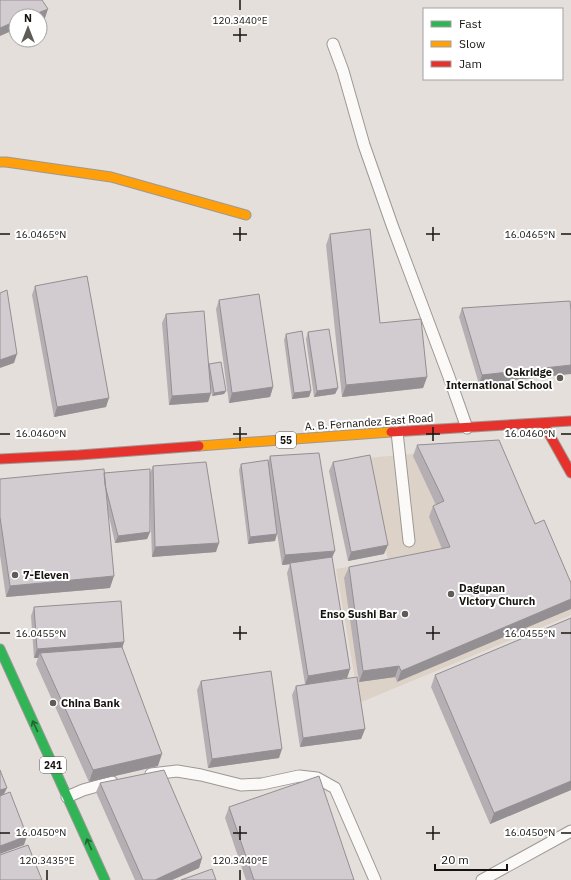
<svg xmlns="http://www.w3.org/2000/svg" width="571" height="880" font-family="'IBM Plex Sans',sans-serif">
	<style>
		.built { fill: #ddd2c7 }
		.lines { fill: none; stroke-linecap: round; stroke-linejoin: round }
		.lane-casing { stroke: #9c9995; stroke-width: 13 }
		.fast-casing { stroke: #9c9995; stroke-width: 11 }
		.slow-casing { stroke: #9c9995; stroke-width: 11 }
		.jam-casing { stroke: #9c9995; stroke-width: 11 }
		.lane { stroke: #fbfaf9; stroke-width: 11 }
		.fast { stroke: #30b455; stroke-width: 9 }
		.slow { stroke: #ff9f0a; stroke-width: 9 }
		.jam { stroke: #e5322d; stroke-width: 9 }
		.wall { fill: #b5afb3 }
		.shaded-wall { fill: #938f92 }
		.building { fill: #d2ccd0; stroke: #938f92 }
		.oneway { stroke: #246432 }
		.ticks { fill: none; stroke: #171410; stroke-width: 1.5 }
		.poi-dot { fill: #5f5b57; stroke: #fff; stroke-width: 1.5 }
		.labels { text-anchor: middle; stroke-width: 4; stroke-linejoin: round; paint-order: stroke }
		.shield { fill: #fff; stroke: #5d5a58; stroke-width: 1 }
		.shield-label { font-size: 10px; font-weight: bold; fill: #171410 }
		.poi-label { font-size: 11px; font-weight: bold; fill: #171410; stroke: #fff; text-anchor: start }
		.street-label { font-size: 11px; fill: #171410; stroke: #fff }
		.ticks-label { font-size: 10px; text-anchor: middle; fill: #171410; stroke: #fff; stroke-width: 4; stroke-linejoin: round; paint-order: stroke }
	</style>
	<rect width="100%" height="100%" fill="#e4dfda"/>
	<!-- built -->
	<path class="built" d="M497,446l74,145v24l-212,88 -23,-134 52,-9 -21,-102z"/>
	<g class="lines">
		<!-- lane casing -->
		<g class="lane-casing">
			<path id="lane" d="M333,44l10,27 21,74 28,80 57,152 18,51
				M397,432l12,109
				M151,774l26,-3 24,4 40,10 21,-1 37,-8 18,2 18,10 40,92
				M67,797l16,-7 29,-8
				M482,880l89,-49"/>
		</g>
		<!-- fast casing -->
		<g class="fast-casing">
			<path id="fast" d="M0,649l105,231"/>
		</g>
		<!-- slow casing -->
		<g class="slow-casing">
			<path id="slow" d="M0,162h6l105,15 135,38
				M199,446l192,-14"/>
		</g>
		<!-- jam casing -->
		<g class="jam-casing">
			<path id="jam" d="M543,423l28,50
				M391,432l180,-11
				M0,459l79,-4 120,-9"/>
		</g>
		<!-- lane -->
		<use href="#lane" class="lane"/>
		<!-- fast -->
		<use href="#fast" class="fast"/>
		<!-- slow -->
		<use href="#slow" class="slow"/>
		<!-- jam -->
		<use href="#jam" class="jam"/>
	</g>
	<!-- wall -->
	<path class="wall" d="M330,234l50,89 47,54 -4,11 -81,9 -16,-152z
		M35,286l71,121 -52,10 -22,-122z
		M219,300l54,87 -3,10 -41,6 -13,-94z
		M570,301l-91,83 -20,-67 3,-9z
		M166,314l43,51 17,26 -2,3 -12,2 -2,-13 1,10 -3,9 -39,3 -7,-82z
		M308,332l30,56 -3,6 -21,3 -8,-58z
		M286,334l25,57 -2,6 -17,2 -8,-59z
		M499,440l-102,242 -2,-5 -36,5 -15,-104 5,-11 93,-18 -13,-32 4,-11 3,-1 -23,-49 4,-11z
		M270,456l62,102 18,111 -3,9 -26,4 44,47 -4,10 -61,8 -8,-52 4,-9 9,-2 -18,-111 3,-9 -8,1 -6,-39 -1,15 -27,3 -9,-74 2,-6 27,-2z
		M333,462l51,92 -36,7 -19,-90z
		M153,466l63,86 -64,5 -2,-60v35l-3,7 -32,4 -7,-31 2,76 -104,9 -6,-42v-76l104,-6h46z
		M34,607l90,35 -2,6 36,118 -69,16 -53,-118 2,-6h-4l-3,-42z
		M571,618v172l-81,34 -59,-137 4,-12z
		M201,681l78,77 -71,10 -11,-78z
		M100,783l102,75 -3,10 -27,12h-37l-39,-88z
		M229,807l125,73h-108l-21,-62z"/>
	<!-- shaded-wall -->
	<path class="shaded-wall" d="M48,9l-3,9 -5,2v-4h-10z
		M16,21v8l-16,7v-8z
		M17,354l-3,9 -14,5v-8z
		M571,365v9l-92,10 3,-9z
		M427,377l-4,11 -81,9 4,-12z
		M273,387l-3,10 -41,6 3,-10z
		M338,388l-3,6 -21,3 3,-6z
		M226,391l-2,3 -12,2 2,-3z
		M311,391l-2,6 -17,2 2,-6z
		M211,393l-3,9 -39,3 3,-9z
		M109,398l-3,9 -52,10 3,-10z
		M150,532l-3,7 -32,4 3,-7z
		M277,534l-2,7 -27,3 2,-7z
		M219,543l-3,9 -64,5 3,-10z
		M388,545l-4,9 -36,7 3,-9z
		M335,551l-4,9 -49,5 3,-10z
		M114,576l-4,12 -104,9 4,-11z
		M571,599v10l-174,73 4,-11z
		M124,642l-3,10 -81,1 -2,5h-4l3,-9z
		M399,666l-4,11 -36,5 4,-11z
		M350,669l-3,9 -42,7 3,-9z
		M365,729l-4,10 -61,8 3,-9z
		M282,749l-3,9 -71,10 4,-9z
		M162,754l-4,12 -69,16 4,-12z
		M571,781v9l-81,34 4,-11z
		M7,788l-3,6 -4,2v-6z
		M27,836l-3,9 -24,9v-8z
		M202,858l-3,10 -27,12h-17z"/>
	<!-- building -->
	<path class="building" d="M0,0h42l6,9 -18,7h-14v5l-16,7z
		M370,229l10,94 41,-4 6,58 -81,8 -16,-151z
		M87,276l22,122 -52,9 -22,-121z
		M7,290l10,64 -17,6v-67z
		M259,294l14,93 -41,6 -13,-93z
		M570,301l1,10v54l-89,10 -20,-67z
		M204,311l7,82 -39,3 -6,-82z
		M329,329l9,59 -21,3 -9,-59z
		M302,331l9,60 -17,2 -8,-59z
		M221,362l5,29 -12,2 -5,-29z
		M499,440l36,84 9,-4 27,63v16l-170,72 -2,-5 -36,5 -14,-104 101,-20 -17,-41 11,-5 -27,-56z
		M319,453l16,98 -50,4 -15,-99z
		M370,455l18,90 -37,7 -18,-90z
		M268,460l9,74 -27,3 -9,-73z
		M206,462l13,81 -64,4 -2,-81z
		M104,469l10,107 -104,10 -10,-69v-38z
		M150,469v63l-32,4 -13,-51 -1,-12z
		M332,557l18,112 -42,7 -18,-113z
		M121,601l3,41 -87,7 -3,-42z
		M571,618v163l-77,32 -59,-138z
		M122,647l40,107 -69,16 -53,-117z
		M271,671l11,78 -70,10 -11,-78z
		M357,677l8,52 -62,9 -7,-52z
		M0,770l7,18 -7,2z
		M164,770l38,88 -47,22h-12l-43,-97z
		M319,776l35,104h-100l-25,-73z
		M10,792l17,44 -27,10v-50z
		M28,845l14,35h-42v-25z
		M212,869l4,11h-35z"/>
	<!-- one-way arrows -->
	<defs><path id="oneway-shaft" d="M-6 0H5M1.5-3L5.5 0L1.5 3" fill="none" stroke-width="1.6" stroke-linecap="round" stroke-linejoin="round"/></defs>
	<g class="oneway">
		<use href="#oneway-shaft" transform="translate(35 726) rotate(-115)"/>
		<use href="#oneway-shaft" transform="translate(89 844) rotate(-114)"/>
	</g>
	<!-- ticks -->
	<path class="ticks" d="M240,0v10M240,28v14M233,35h14M240,227v14M433,227v14M0,234h10M233,234h14M426,234h14M561,234h10M240,427v14M433,427v14M0,434h10M233,434h14M426,434h14M561,434h10M240,626v14M433,626v14M0,633h10M233,633h14M426,633h14M561,633h10M240,826v14M433,826v14M0,833h10M233,833h14M426,833h14M561,833h10M47,870v10M240,870v10"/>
	<!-- markers -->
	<g class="poi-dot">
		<circle cx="560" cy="378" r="4"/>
		<circle cx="15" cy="575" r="4"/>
		<circle cx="451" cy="594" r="4"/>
		<circle cx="405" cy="614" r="4"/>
		<circle cx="53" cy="703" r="4"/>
	</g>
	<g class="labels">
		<!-- shield labels -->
		<g class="shield">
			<rect x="276" y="432" width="20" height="16" rx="3"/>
			<rect x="40" y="757" width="26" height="16" rx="3"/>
		</g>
		<g class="shield-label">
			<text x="286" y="444">55</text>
			<text x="53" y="769">241</text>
		</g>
		<!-- poi labels -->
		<g class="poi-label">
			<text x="552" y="376" text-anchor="end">Oakridge<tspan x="552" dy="13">International School</tspan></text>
			<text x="23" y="579">7-Eleven</text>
			<text x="459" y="592">Dagupan<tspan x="459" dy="13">Victory Church</tspan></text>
			<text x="397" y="618" text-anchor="end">Enso Sushi Bar</text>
			<text x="61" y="707">China Bank</text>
		</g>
		<!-- street labels -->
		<g class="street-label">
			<text transform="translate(369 422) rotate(-4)" y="4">A. B. Fernandez East Road</text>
		</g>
	</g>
	<g class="ticks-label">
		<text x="240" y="24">120.3440°E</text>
		<text x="41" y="238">16.0465°N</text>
		<text x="530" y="238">16.0465°N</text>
		<text x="41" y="437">16.0460°N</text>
		<text x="530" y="437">16.0460°N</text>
		<text x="41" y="637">16.0455°N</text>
		<text x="530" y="637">16.0455°N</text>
		<text x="41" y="836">16.0450°N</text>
		<text x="530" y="836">16.0450°N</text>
		<text x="47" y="864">120.3435°E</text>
		<text x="240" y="864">120.3440°E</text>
	</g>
	<!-- legend -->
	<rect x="423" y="8" width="140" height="72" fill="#ffffff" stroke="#a2a19f"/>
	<rect x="431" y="21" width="20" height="6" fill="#30b455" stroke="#a2a19f"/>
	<text x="459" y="28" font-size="12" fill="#171410">Fast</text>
	<rect x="431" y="41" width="20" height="6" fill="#ff9f0a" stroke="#a2a19f"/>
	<text x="459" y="48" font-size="12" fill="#171410">Slow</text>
	<rect x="431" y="61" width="20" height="6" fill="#e5322d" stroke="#a2a19f"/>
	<text x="459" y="68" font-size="12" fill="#171410">Jam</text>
	<!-- north arrow -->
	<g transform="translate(28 28)"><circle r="19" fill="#ffffff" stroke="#a2a19f"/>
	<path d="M0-3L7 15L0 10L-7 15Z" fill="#5f5b57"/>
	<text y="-6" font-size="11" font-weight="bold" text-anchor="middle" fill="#171410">N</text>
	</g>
	<!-- scale -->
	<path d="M435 864v6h72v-6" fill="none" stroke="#171410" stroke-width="2"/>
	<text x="441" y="864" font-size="12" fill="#171410" stroke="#ffffff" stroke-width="3" paint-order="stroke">20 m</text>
</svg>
